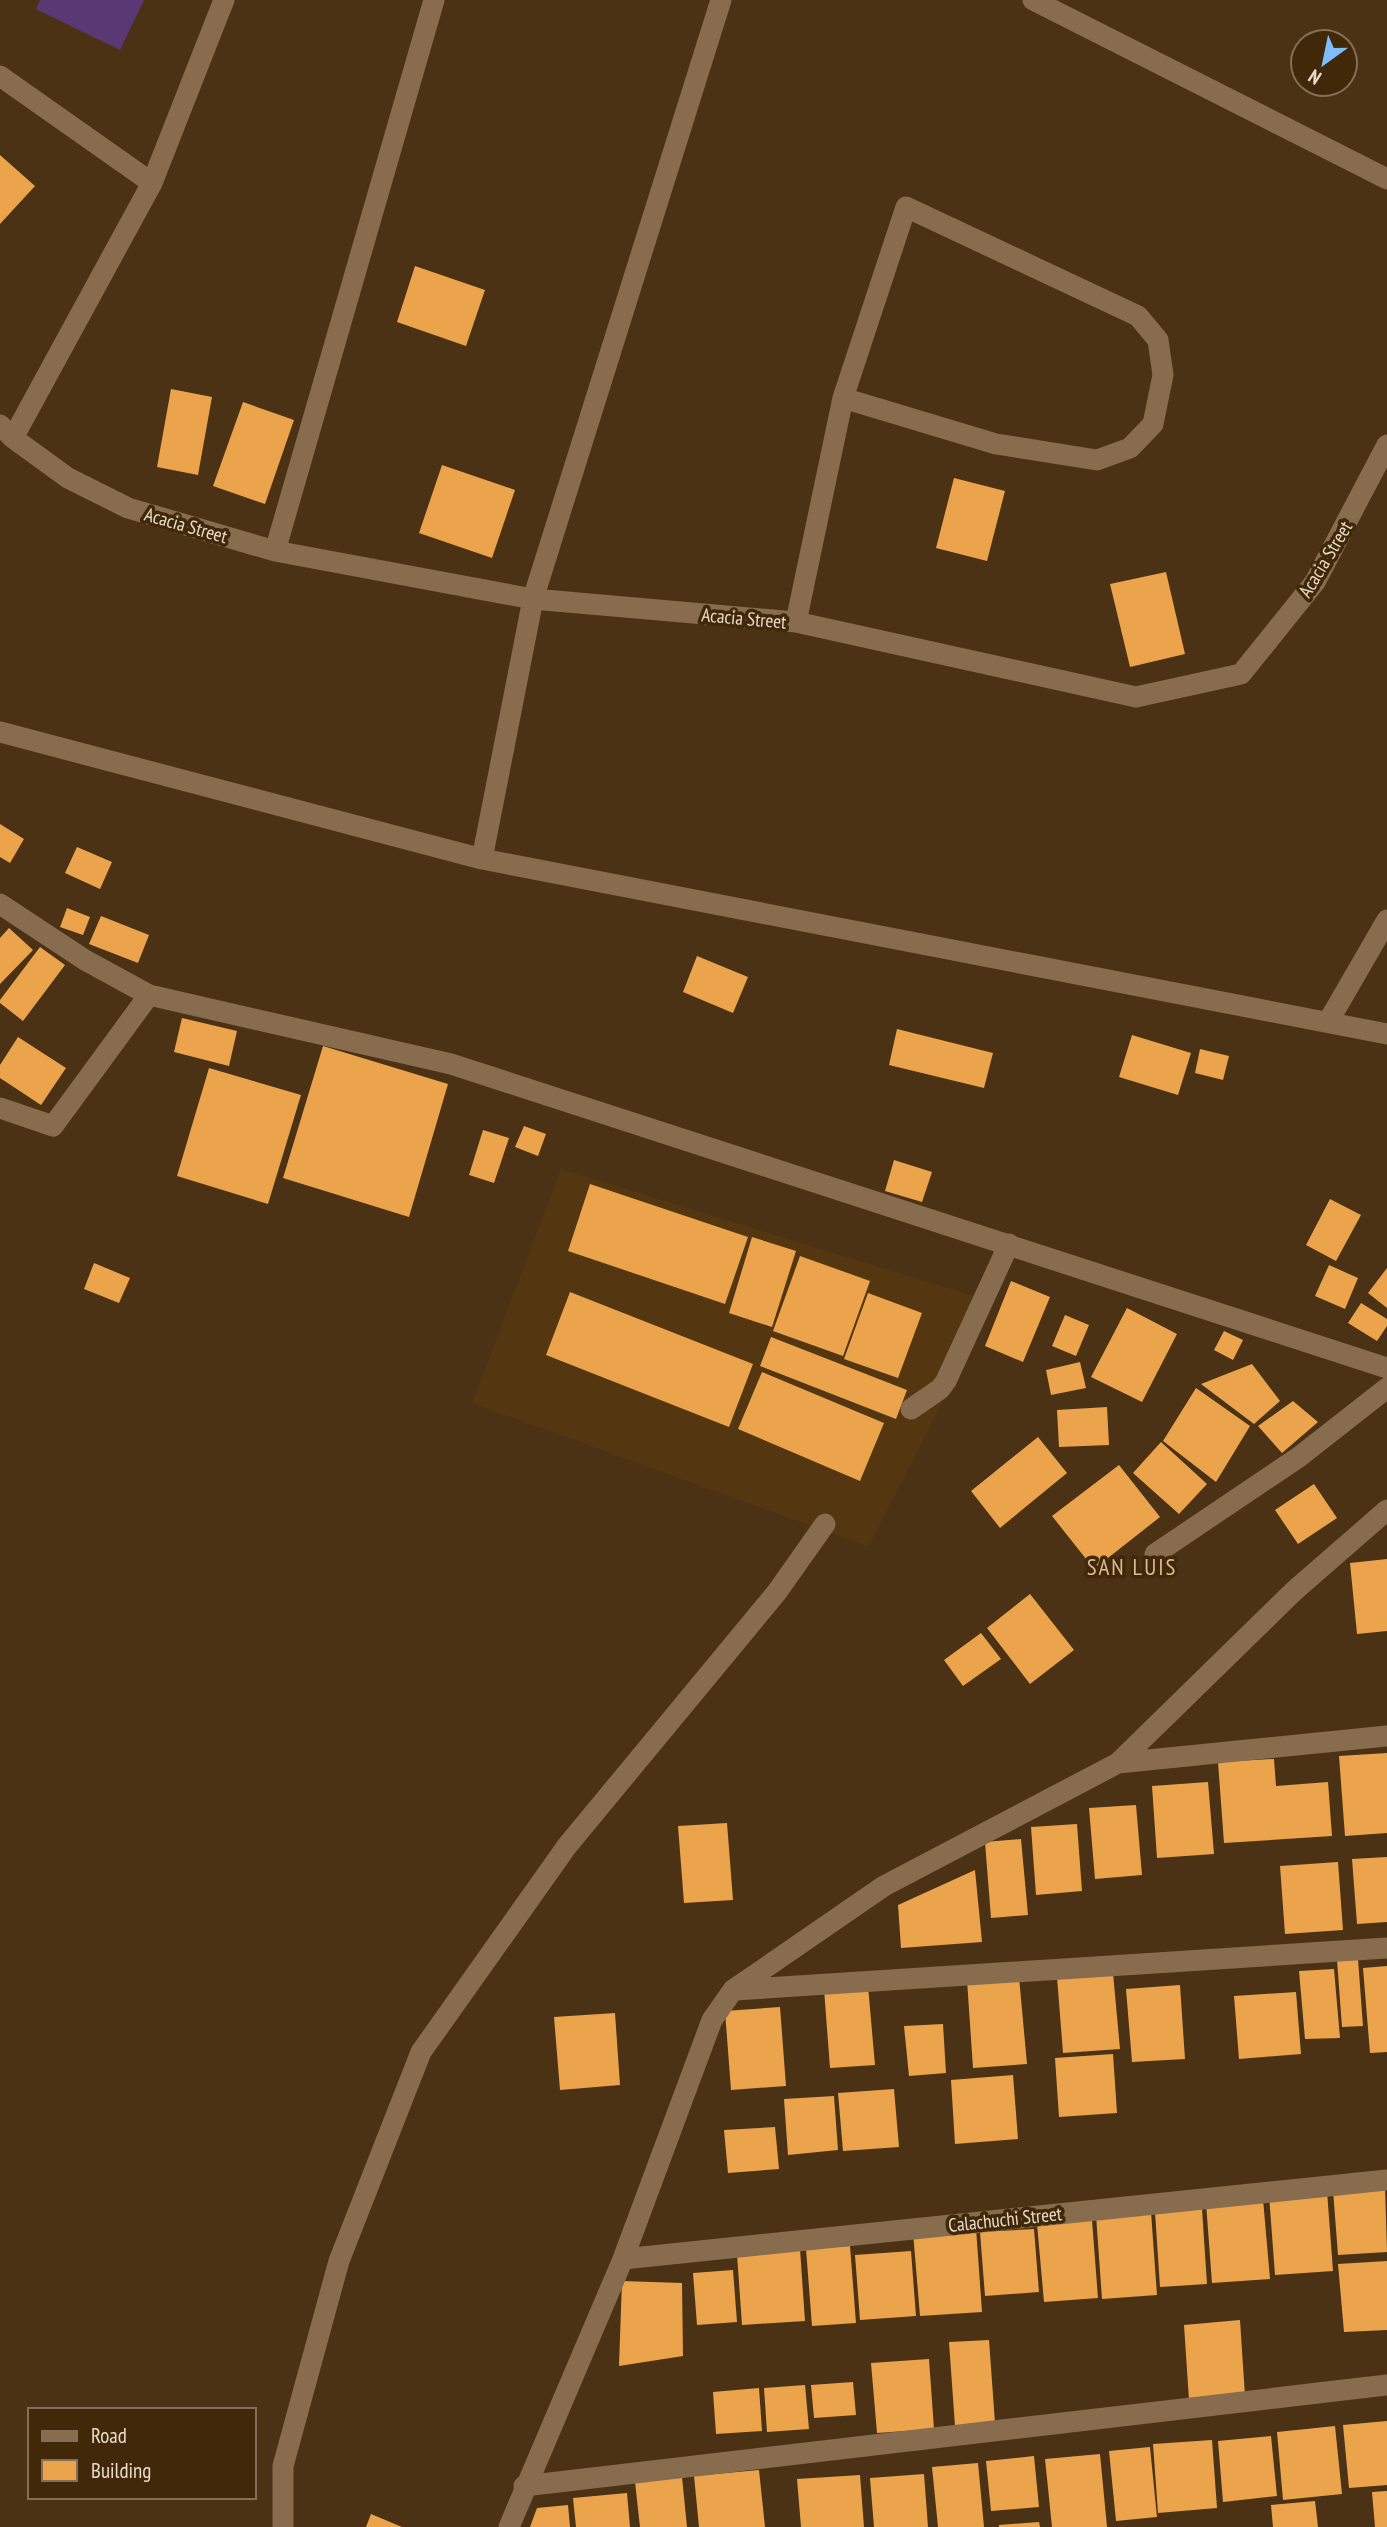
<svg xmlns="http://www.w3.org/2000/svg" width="1387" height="2527" font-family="'PT Sans Narrow',sans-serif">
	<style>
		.built { fill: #543711 }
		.green { fill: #5a3874 }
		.building { fill: #eba44c }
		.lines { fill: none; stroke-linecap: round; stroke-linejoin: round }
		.minor { stroke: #876c4d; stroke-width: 21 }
		.labels { text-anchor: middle; stroke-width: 7; stroke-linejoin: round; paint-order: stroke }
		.street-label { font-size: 19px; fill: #e9dac9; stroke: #402809 }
		.quarter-label { font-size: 23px; letter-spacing: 2px; fill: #d9ba99; stroke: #402809 }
	</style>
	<rect width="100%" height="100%" fill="#4b3215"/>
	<!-- built -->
	<path class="built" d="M561,1169l432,133 -124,245 -397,-144z"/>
	<!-- green -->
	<path class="green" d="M40,0h104l-24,50 -84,-41z"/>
	<!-- building -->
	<path class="building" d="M0,155l35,31 -35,38z
		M415,266l70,24 -19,56 -69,-24z
		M171,389l41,8 -14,78 -41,-8z
		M243,402l51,18 -29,84 -52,-18z
		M442,465l73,25 -23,68 -73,-25z
		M954,478l51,13 -18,70 -51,-13z
		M1166,572l19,82 -55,13 -20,-83z
		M0,824l24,15 -14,24 -10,-6z
		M77,847l35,15 -12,27 -35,-16z
		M67,908l23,9 -7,18 -23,-8z
		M101,916l48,19 -11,28 -49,-19z
		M9,928l24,22 -33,34v-46z
		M40,947l25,18 -42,56 -23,-18v-3z
		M697,956l51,21 -15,36 -50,-21z
		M182,1018l55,13 -8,35 -55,-14z
		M897,1029l96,24 -9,35 -95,-23z
		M1132,1035l59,18 -13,42 -59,-18z
		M18,1037l48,31 -25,37 -41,-27v-13z
		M323,1046l125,38 -39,133 -126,-39z
		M1200,1049l29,7 -6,24 -28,-7z
		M209,1068l92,27 -33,109 -91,-28z
		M524,1126l22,8 -8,22 -23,-9z
		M483,1130l26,8 -15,45 -25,-8z
		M894,1160l38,12 -10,30 -37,-11z
		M590,1184l158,53 -23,67 -157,-53z
		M1330,1199l31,16 -25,46 -30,-16z
		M752,1237l44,14 -24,76 -43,-14z
		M800,1256l70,25 -27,75 -70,-25z
		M94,1263l36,15 -11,25 -35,-14z
		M1329,1265l29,13 -13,31 -30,-13z
		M1387,1268v40l-19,-15z
		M1011,1281l39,16 -27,65 -38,-16z
		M570,1292l183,72 -24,63 -183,-72z
		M868,1293l54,20 -24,65 -54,-19z
		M1361,1303l26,16v7l-10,15 -29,-18z
		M1127,1308l50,26 -35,68 -51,-25z
		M1065,1315l24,10 -13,31 -24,-10z
		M1224,1331l19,9 -10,20 -19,-10z
		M771,1337l136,53 -11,29 -136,-53z
		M1080,1362l6,26 -35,7 -5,-25z
		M1252,1364l28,37 -26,23 -53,-40z
		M762,1372l122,51 -24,58 -122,-52z
		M1196,1388l54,38 -34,56 -53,-41z
		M1293,1401l25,21 -36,31 -24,-27z
		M1107,1407l2,38 -50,2 -2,-37z
		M1038,1437l29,36 -67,55 -29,-37z
		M1161,1442l46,42 -28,30 -46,-41z
		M1119,1465l41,52 -66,52 -42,-53z
		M1314,1484l23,34 -39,26 -23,-34z
		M1387,1559v72l-30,3 -7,-71z
		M1030,1594l44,56 -44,34 -43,-56z
		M981,1633l20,26 -38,27 -19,-26z
		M1387,1753v80l-42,3 -6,-80z
		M1274,1759l2,27 52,-4 4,54 -108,7 -6,-81z
		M1208,1782l6,72 -57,4 -5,-72z
		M1136,1805l6,70 -47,4 -6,-71z
		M727,1823l6,77 -49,3 -6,-77z
		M1077,1824l5,67 -46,4 -5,-68z
		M1021,1839l7,76 -37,3 -6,-76z
		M1387,1857v65l-30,2 -5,-65z
		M1338,1862l5,68 -58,4 -5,-68z
		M975,1870l7,72 -81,6 -3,-43z
		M1358,1959l5,67 -21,1 -5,-67z
		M1387,1966v86l-17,1 -7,-85z
		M1334,1969l6,69 -35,1 -6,-68z
		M1113,1973l7,76 -57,4 -6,-76z
		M1019,1977l8,87 -54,4 -6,-88z
		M1180,1985l5,74 -53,3 -6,-73z
		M868,1986l7,79 -45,3 -6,-79z
		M1296,1992l5,62 -62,5 -5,-63z
		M780,2007l6,79 -55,4 -6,-79z
		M615,2013l5,72 -60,5 -6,-73z
		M943,2024l3,49 -37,3 -5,-50z
		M1113,2054l4,59 -58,4 -4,-59z
		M1013,2075l5,64 -63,5 -4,-64z
		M894,2089l5,58 -56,4 -5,-58z
		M834,2096l4,54 -50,5 -4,-56z
		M775,2127l4,42 -51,4 -4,-43z
		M1385,2186l2,66 -49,3 -5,-65z
		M1327,2191l6,80 -58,4 -6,-80z
		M1263,2199l7,80 -58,4 -6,-80z
		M1202,2209l5,75 -47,3 -5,-75z
		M1151,2212l6,83 -55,4 -6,-84z
		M1092,2220l6,78 -54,4 -7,-78z
		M976,2228l6,84 -62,4 -7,-84z
		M1034,2229l5,63 -54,4 -5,-64z
		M850,2246l6,77 -44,3 -6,-77z
		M800,2249l5,72 -63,4 -5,-71z
		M911,2251l5,65 -56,4 -5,-65z
		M1387,2261v69l-43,2 -6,-68z
		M733,2270l4,52 -40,3 -4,-52z
		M622,2281l60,2 1,73 -64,10z
		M1240,2320l5,76 -56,4 -5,-75z
		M989,2340l6,83 -40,3 -6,-84z
		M929,2359l5,70 -57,4 -6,-70z
		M853,2382l3,33 -42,3 -3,-33z
		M805,2385l4,44 -42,3 -3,-44z
		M759,2388l3,43 -46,3 -3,-42z
		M1387,2421v64l-38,3 -6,-63z
		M1335,2426l7,68 -59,6 -6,-68z
		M1271,2436l6,60 -54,6 -5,-61z
		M1212,2440l5,68 -59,5 -5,-69z
		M1150,2447l7,70 -41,4 -7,-70z
		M1100,2454l7,73h-55l-7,-68z
		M1034,2456l5,51 -48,4 -5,-50z
		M978,2463l6,64h-46l-6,-60z
		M759,2470l6,57h-66l-5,-51z
		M924,2474l4,53h-54l-4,-49z
		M860,2475l4,52h-63l-4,-48z
		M682,2477l5,50h-47l-5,-45z
		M1387,2491v36h-12l-3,-35z
		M627,2493l3,34h-54l-3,-29z
		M1315,2501l3,26h-45l-2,-22z
		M568,2505l2,22h-40l7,-19z
		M371,2514l31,13h-36z
		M1039,2522l1,5h-41v-2z"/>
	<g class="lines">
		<!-- minor -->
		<path class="minor" d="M1033,0l354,179
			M0,76l152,107
			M0,425l13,13 55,40 60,30 147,43 258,48 263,23 340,75 105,-23 74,-92 72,-137
			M13,438l139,-255 72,-183
			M275,551l159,-551
			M796,622l47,-224 63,-191 232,109 20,24 5,35 -10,49 -23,24 -33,12 -101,-16 -153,-46
			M0,732l482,127 905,175
			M482,859l51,-260 188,-599
			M0,904l85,56 64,35 302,69 936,304
			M1328,1022l59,-102
			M0,1108l53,18 96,-131
			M911,1409l29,-20 6,-8 63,-137
			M1155,1554l144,-97 88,-69
			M1118,1763l269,-27
			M735,1990l652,-42
			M623,2259l764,-79
			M524,2486l863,-101
			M283,2527v-61l56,-205 82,-209 146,-206 210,-254 48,-68
			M509,2527l114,-268 89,-239 21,-30 151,-104 234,-123 176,-172 93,-81"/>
	</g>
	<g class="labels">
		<!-- street labels -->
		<g class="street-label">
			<text transform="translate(186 525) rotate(16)" y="7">Acacia Street</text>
			<text transform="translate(1325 559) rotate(-59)" y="7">Acacia Street</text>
			<text transform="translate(744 618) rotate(5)" y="7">Acacia Street</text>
			<text transform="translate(1005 2219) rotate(-6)" y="7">Calachuchi Street</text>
		</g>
		<!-- quarter labels -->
		<g class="quarter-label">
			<text x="1132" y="1575">SAN LUIS</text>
		</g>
	</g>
	<!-- legend -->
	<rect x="28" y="2408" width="228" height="91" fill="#402809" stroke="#846f56" stroke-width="2"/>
	<rect x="42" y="2431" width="35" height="10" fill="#876c4d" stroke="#846f56" stroke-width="2"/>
	<text x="91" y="2443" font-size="21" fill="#e9dac9">Road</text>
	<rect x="42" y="2460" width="35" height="21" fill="#eba44c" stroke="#846f56" stroke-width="2"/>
	<text x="91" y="2478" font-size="21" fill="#e9dac9">Building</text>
	<!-- north arrow -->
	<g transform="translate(1324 63) rotate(213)"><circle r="33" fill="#402809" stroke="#846f56" stroke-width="2"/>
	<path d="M0-5L12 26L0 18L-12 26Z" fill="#7fbdfa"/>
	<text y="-10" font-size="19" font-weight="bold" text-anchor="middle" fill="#e9dac9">N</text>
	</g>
</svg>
